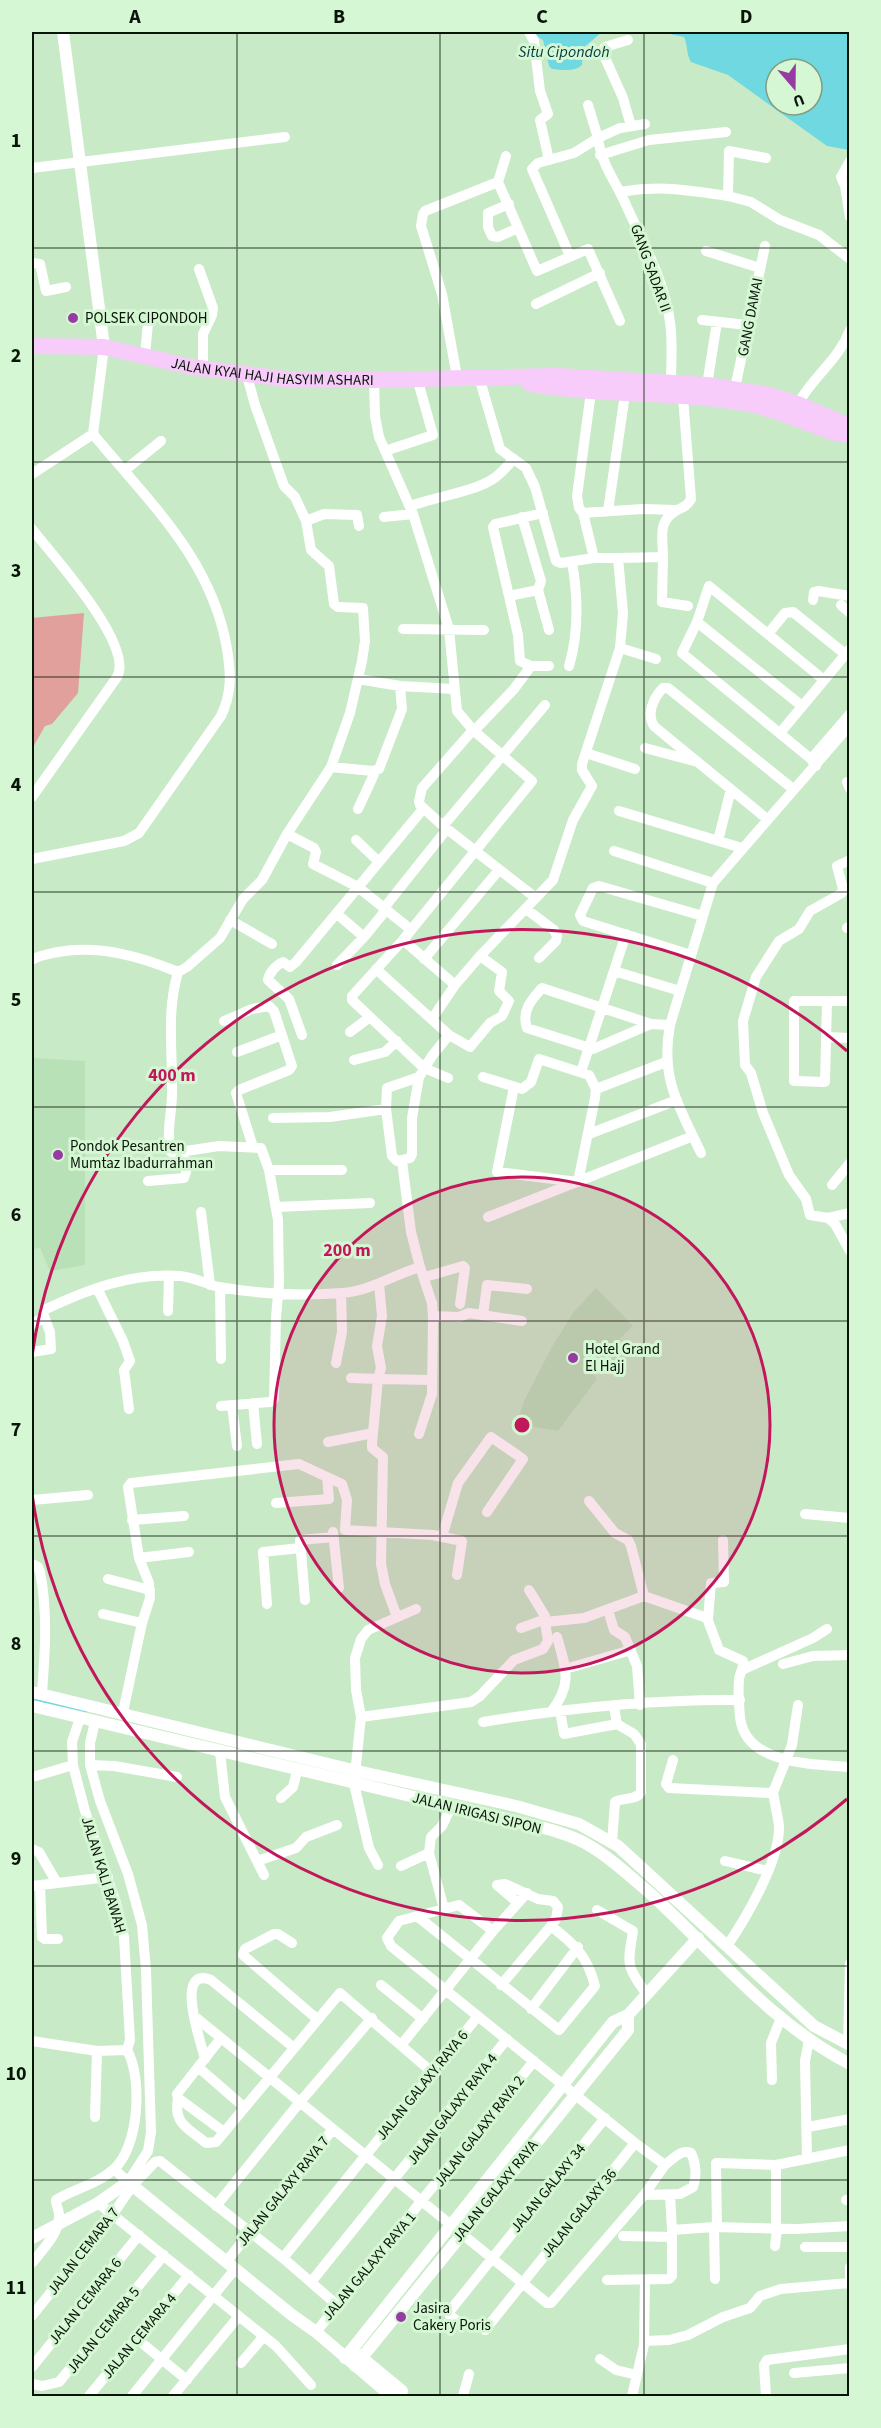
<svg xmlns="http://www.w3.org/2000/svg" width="881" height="2428" font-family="'Source Sans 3',sans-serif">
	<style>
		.built { fill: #b9e1b7 }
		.green { fill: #e1a09b }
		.water { fill: #6fd8e1; fill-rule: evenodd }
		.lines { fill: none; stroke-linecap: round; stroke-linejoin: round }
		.stream { stroke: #6fd8e1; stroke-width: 2 }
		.minor { stroke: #fff; stroke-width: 10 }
		.tertiary { stroke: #fff; stroke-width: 12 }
		.primary { stroke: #f7ccfb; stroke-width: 16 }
		.grid { fill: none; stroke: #091509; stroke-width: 1.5; stroke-opacity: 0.55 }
		.ring { fill: none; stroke: #c2185b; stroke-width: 3 }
		.poi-dot { fill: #983aa3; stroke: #d5f7d3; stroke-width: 2 }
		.labels { text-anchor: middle; stroke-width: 6; stroke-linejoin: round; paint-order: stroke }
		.street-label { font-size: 15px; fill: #091509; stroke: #d5f7d3 }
		.poi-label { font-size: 15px; fill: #091509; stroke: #d5f7d3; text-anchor: start }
		.water-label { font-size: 16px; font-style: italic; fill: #073b40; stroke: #d5f7d3 }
		.centre { fill: #c2185b; stroke: #d5f7d3; stroke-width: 3 }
		.ring-label { font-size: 18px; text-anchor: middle; font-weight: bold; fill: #c2185b; stroke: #d5f7d3; stroke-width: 6; stroke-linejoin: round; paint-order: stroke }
		.neatline { fill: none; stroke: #091509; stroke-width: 2 }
		.grid-label { font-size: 20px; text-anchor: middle; font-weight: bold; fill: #091509 }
	</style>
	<rect width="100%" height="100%" fill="#c8eac6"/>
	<!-- built -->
	<path class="built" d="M32,1058l53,3v204l-35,6 -10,-23 -8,1z
		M596,1288l37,38 -45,43 9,10 -39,52 -42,-7 9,-25 27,-52 21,-34z"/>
	<!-- green -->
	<path class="green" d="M84,613l-6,80 -26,31 -7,2 -13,23v-131z"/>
	<!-- water -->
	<path class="water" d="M531,32h71l-19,16 -1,17c-7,7 -20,5 -30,4l-3,-3 -6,-26z
		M661,32h188v118l-22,-4 -99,-71 -37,-13c-5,-8 -3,-17 -7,-25zM776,69h36v36h-36z"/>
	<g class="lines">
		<!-- stream -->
		<path class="stream" d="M32,1699l54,12"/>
		<!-- minor -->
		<path class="minor" d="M529,32l5,9 6,50 8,23 -8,6 9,40
			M628,40l-23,7 -3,4 21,47 8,28
			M645,124l-25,4 -22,10c3,26 18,44 28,67 17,37 39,77 44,117 3,20 1,41 1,60
			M600,155l49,-15 77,-8
			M506,156l-8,26 39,89 51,-22 32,72
			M850,161l-9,16 4,9 5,31
			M32,168l253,-31
			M620,192c41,-7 68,-2 108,4l1,-45 37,7
			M728,196l23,6 29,18 39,15 31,24
			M509,204l-21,9v14l4,9 6,1 20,-9
			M706,251l54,17
			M570,256l-38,-87 6,-6 36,-10 24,-15 -10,-33
			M32,263l8,1 6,27 20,-4
			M199,269l14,39 -1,7 -9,19v35
			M536,304l64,-31
			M702,320l45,5
			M145,355l3,-32
			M457,377l-15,-83 -21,-68 2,-12 2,-3 73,-29
			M479,377l21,72 26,19 9,19 21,74 5,2 33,-5h24
			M374,380l1,36 4,21 34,77 36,115 8,82 16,19 59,51 -129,159 -51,56v4l72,68 24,10
			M707,385l10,-63
			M735,388l30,-142
			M591,392l-14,104 2,12 4,5 11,45
			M798,404c15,-28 40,-43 52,-74
			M385,451l48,-16 -16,-57
			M125,470l36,-29
			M32,474l61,-40
			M410,506c25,-9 63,-14 83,-27 8,-5 14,-13 21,-20
			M608,511l17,-117
			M543,513l-48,11 -2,3 25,108 2,26 11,5h18
			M583,513l59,-4 35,1
			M384,517l29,-3
			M522,517l19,64 -3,9 11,40
			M306,521l18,-7 33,1 2,11
			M32,529c20,26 103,116 85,148l-85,120
			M663,557l-1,45 26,4
			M509,596l29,-6
			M813,600l1,-8 4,-1 32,5
			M841,605l9,8
			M697,622l105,84
			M403,629l81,1
			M768,634l17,-21 8,-1 52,42
			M620,648l36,11
			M569,666c10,-34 9,-70 3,-104
			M358,679l42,7 54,3
			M473,730l-51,58 -3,13 1,4 22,20 94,73
			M474,731l40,-42 17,-23
			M780,733l70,-84
			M645,748l49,13
			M586,753l49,16
			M811,759l39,-45
			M816,766l-5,-7 -129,-106 15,-31 12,-36 115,94
			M331,767l42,4 6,-2 23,-60 -2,-23
			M847,782l3,7
			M358,809l18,-39
			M619,811l123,37
			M767,819l-112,-92c-10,-12 -1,-30 8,-39h5l125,101
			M443,826l102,-121
			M287,834l27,14 2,4 -3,12 45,23 52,42
			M356,840l23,22
			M718,841l13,-52
			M614,851l99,32
			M32,859l92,-18 15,-8 82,-117c11,-23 10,-42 6,-67 -15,-90 -79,-148 -134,-215l11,-87
			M850,860l-13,6 6,23 -1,4 -32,18 -11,18 -20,12 -23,36 -13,44 2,44 6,8 12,40 26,62 17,24 4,16 18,3 7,6 15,27
			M384,908l63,-79
			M526,909l28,21 3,6 -1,5 -17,17
			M337,914l27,23 22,-27
			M230,920l42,24
			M847,928l3,-2
			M403,940l52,45
			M691,955l-108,-34 -3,-6 13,-27 6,-2 104,30
			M424,959l75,-89
			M32,960c7,-5 17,-6 26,-8 42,-7 81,4 120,20
			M337,965l27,-28
			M376,969l73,66 21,12 20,-24 12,-7 7,-15 -10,-10 3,-19 -22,-16
			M614,971l66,20
			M827,1001l-2,81 -31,-1v-80h56
			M432,1019l23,-34 25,-29 73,-76 20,-60 19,-34 -10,-16v-6l38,-116 3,-35 -5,-55 45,-1c0,-20 -6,-36 14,-47 7,-3 10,-4 14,-11l-8,-102
			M224,1021l28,-12 17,-3 5,5 18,55 -3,4 -50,20 -3,3 17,54
			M651,1024l-58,25 -66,-21c-6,-17 5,-29 15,-40l109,36 19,1
			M350,1032l20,-15
			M302,1035l-13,-36 -21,-19c1,-7 8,-15 15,-18l7,5 6,-5 127,-153
			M826,1037l24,1
			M237,1052l45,-17
			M354,1060l31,-8 12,-11
			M581,1072l45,-138
			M419,1077l-7,41v36l-2,4 -13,3 -5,-5 -6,-47 1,-21 32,-11 13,-21 17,-21
			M483,1077l39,12 9,-7 8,-23 50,16 7,14 -1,9 -17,84 -81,-10 17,-85
			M596,1089l70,-27
			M273,1118l57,-1 56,-8
			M589,1134l88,-34
			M701,1153c-22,-47 -41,-74 -31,-128l43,-142 137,-158
			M402,1161l9,71 9,35 12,36 1,13 -1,78 -13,40
			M269,1170h73
			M148,1181l36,-3 2,-6 -3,-21
			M832,1185l18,-22
			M276,1207l94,-4
			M201,1212l9,73
			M488,1217l205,-81
			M828,1218l22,-5
			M425,1277l38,-11 2,2 -5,36
			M220,1287l1,72
			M97,1288l26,53 7,20 -6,9 5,39
			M168,1311l1,-35
			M483,1315l4,-30 40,4
			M433,1316l26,1 10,-4 53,8
			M32,1324l11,-6 1,-8c42,-20 88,-38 136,-34 13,1 26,8 39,11 40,7 83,9 123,6 28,-2 51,-18 78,-26
			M32,1352l19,-3 -1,-17 -6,-16
			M336,1363l6,-31 -1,-39
			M351,1378l27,1 3,-11 -4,-22 5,-30 -3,-32
			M253,1403l4,41
			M232,1405l5,41
			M221,1406l49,-4 4,-3 2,-81 3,-35 -1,-63 -9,-50 -8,-22 -42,-2 -46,7 -3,-2c-4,-18 2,-39 2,-57 1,-42 -6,-81 6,-122l9,-5 33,-29 23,-39 19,-19 25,-46 44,-67 19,-54 12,-52 3,-20 -2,-33 -25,-1 -4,-3 -5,-38 -18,-16 -5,-29 -11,-24 -11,-11 -29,-81 -8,-29
			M328,1442l45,-9
			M32,1500l56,-5
			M589,1501l26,32 13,7 3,6 13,50
			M276,1503l53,-4 -2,-22
			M805,1514l45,4
			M132,1520l52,-4
			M333,1532l6,56
			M442,1537l16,-54 33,-46 32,22 -36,53
			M139,1558l50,-6
			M32,1564l6,3 2,5c8,39 5,82 2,121
			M108,1579l42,11
			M529,1590l16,26v6
			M305,1600l-5,-60 34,-3
			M267,1604l-4,-52 37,-4
			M608,1610l6,20 11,7 12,29 3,39
			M103,1614l39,9
			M397,1617l-12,-33 -4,-20 2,-107 -11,-9v-4l6,-65 54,1
			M708,1619l3,-36 13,-1 -1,-42
			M521,1628l25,-9
			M783,1664l30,-8 37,-1
			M565,1669l66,-19
			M742,1670l71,-32 14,-9
			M560,1710l4,24 53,-10
			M123,1712l19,-89 8,-25 -1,-15 -10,-25 -11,-71 3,-4 168,-19 43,20 5,16 -2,30 88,5 29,6 -5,34
			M551,1712c22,-28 15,-43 6,-75
			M361,1717l110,-15 9,-6 34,-36 29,-11 5,-8 -3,-19 39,-4 60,-22 63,22 12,32 24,11c1,7 -3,12 -4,18 -1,12 0,27 1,38 5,48 73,47 110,50
			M95,1722l-5,21v22l10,36 28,73 14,51 4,45 5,162 -3,19 -20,31 -14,-13
			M483,1722c84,-14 171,-23 257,-22
			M220,1752l5,45 39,78
			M673,1760l-7,24 3,4 101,5 4,-3 18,-45 6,-40
			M90,1765l24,1 63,11
			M36,1776l37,-11
			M281,1798l12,-11 4,-16
			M612,1843l3,-41c8,-5 21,-1 26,-10v-48l-7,-10 -17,-10 -3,-17
			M32,1849l7,3 18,31
			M429,1853l15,56
			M257,1861l39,-13 10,-11 31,-12
			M725,1861l43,10
			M378,1865l-9,-17 -15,-64 7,-67 -5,-27 -1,-32 6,-19 7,-9 48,-21
			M401,1866l28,-13 2,-16 11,-11 9,-19
			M40,1885l2,52 3,2h13
			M497,1885l8,-1 33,15 15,2 5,6 -2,12 -5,7 -50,59
			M497,1885l21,18
			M32,1886l76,-9
			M597,1910l36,21c-5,32 -8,34 13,62
			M417,1916l142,114 36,-44c-8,-31 -20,-41 -44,-60
			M292,1943l-14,-9h-4l-29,15 -2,6 74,64
			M727,1946c19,-28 52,-84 52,-118 0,-9 -5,-26 -6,-37
			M381,1985l42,34
			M531,2009l47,-62
			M194,2016l353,287h4l93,-108 21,-30 -30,-22 -244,-197 -4,-8 12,-17 60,-16 34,26
			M221,2038l-44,56 1,4 46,34
			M32,2041l65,10 30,-1
			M402,2044l91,-113 34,-38
			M848,2045l2,-82
			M205,2059c-3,-13 -32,-94 6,-79l82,67
			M198,2067l46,40
			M772,2080l-1,-37 10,-25
			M178,2098c-5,26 10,30 28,45l10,-1 124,-149 93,80
			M95,2117l2,-66
			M808,2127l42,-8
			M807,2159l-2,-98 4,-21
			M644,2195l36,-1 13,-7c4,-10 3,-24 -2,-34 -10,-4 -18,6 -26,12
			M670,2195l2,35
			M846,2200h4
			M98,2203l178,143 35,39
			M216,2206l84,-104 72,-84
			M714,2227l1,52
			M717,2228l-1,-65 60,2
			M776,2229v-64l74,-15
			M623,2236l49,1
			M775,2246l2,-17
			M805,2247h45
			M283,2258l195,-242
			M226,2262l107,-133
			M32,2263c10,-13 28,-30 27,-48 0,-6 -3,-9 -3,-15 18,-11 42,-16 58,-31 25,-22 29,-91 13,-119l3,-10 -6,-103 -8,-34 -31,-92 -12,-46 -1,-23 8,-24
			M850,2267v18
			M607,2280l62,-1 3,-3v-46l42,-3 83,2 53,-3
			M311,2282l196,-243
			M32,2316l81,-102 20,-29 22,-23 5,-1 123,97 54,47
			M459,2322l-9,-6 -1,-4 156,-194
			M485,2330l150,-187
			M316,2332l218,-271
			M137,2339l50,41
			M644,2341l25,-1 19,-5 35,-18 27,-9 10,-12 21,-7 68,-6
			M600,2359l16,11 21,5
			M241,2363l23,-27
			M32,2367l107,-132
			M794,2373l56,-5
			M32,2384l10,2 17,-4 105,-127
			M89,2396l100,-121
			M132,2396l103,-127
			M173,2396l66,-80
			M463,2396l6,-22
			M632,2396l12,-51 1,-65
			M766,2396l-2,-31 3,-5 83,-11"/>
		<!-- tertiary -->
		<path class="tertiary" d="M63,32l41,315
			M32,1692l325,79 159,35 63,18 39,22 196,180 36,19
			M32,1706l475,113c25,7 54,11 78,24 25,14 46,34 68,53 63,58 119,128 197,168
			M32,2238l66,-35 30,-21 164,133 24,17 75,64
			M356,2353l46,38
			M345,2358l268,-336 15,-7 70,-77
			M355,2366l273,-336v-15"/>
		<!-- primary -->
		<g class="primary">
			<path id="s1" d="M32,346l72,1 88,20 93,12 89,1 183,-4 150,9 63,10 28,9 52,22"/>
			<path d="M530,384c72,13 147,6 219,20 30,6 58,20 87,29l14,2"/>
		</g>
	</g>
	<!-- grid -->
	<path class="grid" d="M237,32v2364M440,32v2364M644,32v2364M32,248h818M32,462h818M32,677h818M32,892h818M32,1107h818M32,1321h818M32,1536h818M32,1751h818M32,1966h818M32,2180h818"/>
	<!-- distance rings -->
	<circle cx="522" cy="1425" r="248" fill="#c2185b" fill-opacity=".12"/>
	<g class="ring">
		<circle cx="522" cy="1425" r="248"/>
		<path d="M847 1799A495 495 0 0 1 32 1494M32 1356A495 495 0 0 1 847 1051"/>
	</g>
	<!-- markers -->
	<g class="poi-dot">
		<circle cx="73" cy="318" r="6"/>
		<circle cx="58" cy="1155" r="6"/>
		<circle cx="573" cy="1358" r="6"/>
		<circle cx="401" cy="2317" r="6"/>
	</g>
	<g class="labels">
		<!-- street labels -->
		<g class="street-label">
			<text transform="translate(651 268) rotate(70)" y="5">GANG SADAR II</text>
			<text transform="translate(750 317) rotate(-79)" y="5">GANG DAMAI</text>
			<text dy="5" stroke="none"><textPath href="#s1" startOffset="243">JALAN KYAI HAJI HASYIM ASHARI</textPath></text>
			<text transform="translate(477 1813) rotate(14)" y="5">JALAN IRIGASI SIPON</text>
			<text transform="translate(104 1875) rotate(73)" y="5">JALAN KALI BAWAH</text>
			<text transform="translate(422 2085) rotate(-51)" y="5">JALAN GALAXY RAYA 6</text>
			<text transform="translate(452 2109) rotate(-52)" y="5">JALAN GALAXY RAYA 4</text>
			<text transform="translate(479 2131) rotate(-52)" y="5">JALAN GALAXY RAYA 2</text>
			<text transform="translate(548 2188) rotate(-51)" y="5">JALAN GALAXY 34</text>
			<text transform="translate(283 2191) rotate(-51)" y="5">JALAN GALAXY RAYA 7</text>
			<text transform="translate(495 2191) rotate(-51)" y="5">JALAN GALAXY RAYA</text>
			<text transform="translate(579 2213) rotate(-51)" y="5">JALAN GALAXY 36</text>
			<text transform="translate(83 2251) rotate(-52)" y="5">JALAN CEMARA 7</text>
			<text transform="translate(369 2266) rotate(-50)" y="5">JALAN GALAXY RAYA 1</text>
			<text transform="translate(85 2301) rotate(-51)" y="5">JALAN CEMARA 6</text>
			<text transform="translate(103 2330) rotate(-51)" y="5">JALAN CEMARA 5</text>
			<text transform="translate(139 2336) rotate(-50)" y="5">JALAN CEMARA 4</text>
		</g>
		<!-- poi labels -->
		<g class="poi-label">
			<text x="85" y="323">POLSEK CIPONDOH</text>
			<text x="70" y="1151">Pondok Pesantren<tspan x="70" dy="17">Mumtaz Ibadurrahman</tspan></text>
			<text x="585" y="1354">Hotel Grand<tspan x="585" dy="17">El Hajj</tspan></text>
			<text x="413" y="2313">Jasira<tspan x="413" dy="17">Cakery Poris</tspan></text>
		</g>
		<!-- water labels -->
		<g class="water-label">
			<text x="564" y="57">Situ Cipondoh</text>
		</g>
	</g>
	<circle cx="522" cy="1425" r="9" class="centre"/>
	<g class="ring-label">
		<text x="172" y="1081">400 m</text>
		<text x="347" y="1256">200 m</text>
	</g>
	<!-- border -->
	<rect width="881" height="2428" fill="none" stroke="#d5f7d3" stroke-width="66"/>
	<!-- north arrow -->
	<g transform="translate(794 87) rotate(160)"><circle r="28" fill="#d5f7d3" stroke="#839d82" stroke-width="1.5"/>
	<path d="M0-4.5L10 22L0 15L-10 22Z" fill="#983aa3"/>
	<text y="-9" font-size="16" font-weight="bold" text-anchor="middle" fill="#091509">U</text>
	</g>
	<rect x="33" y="33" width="815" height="2362" class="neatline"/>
	<g class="grid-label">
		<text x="135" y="23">A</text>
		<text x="339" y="23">B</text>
		<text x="542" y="23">C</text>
		<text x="746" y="23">D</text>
		<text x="16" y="147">1</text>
		<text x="16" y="362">2</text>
		<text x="16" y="577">3</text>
		<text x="16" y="791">4</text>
		<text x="16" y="1006">5</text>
		<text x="16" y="1221">6</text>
		<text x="16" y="1436">7</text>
		<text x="16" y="1650">8</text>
		<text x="16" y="1865">9</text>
		<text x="16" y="2080">10</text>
		<text x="16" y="2294">11</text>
	</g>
</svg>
